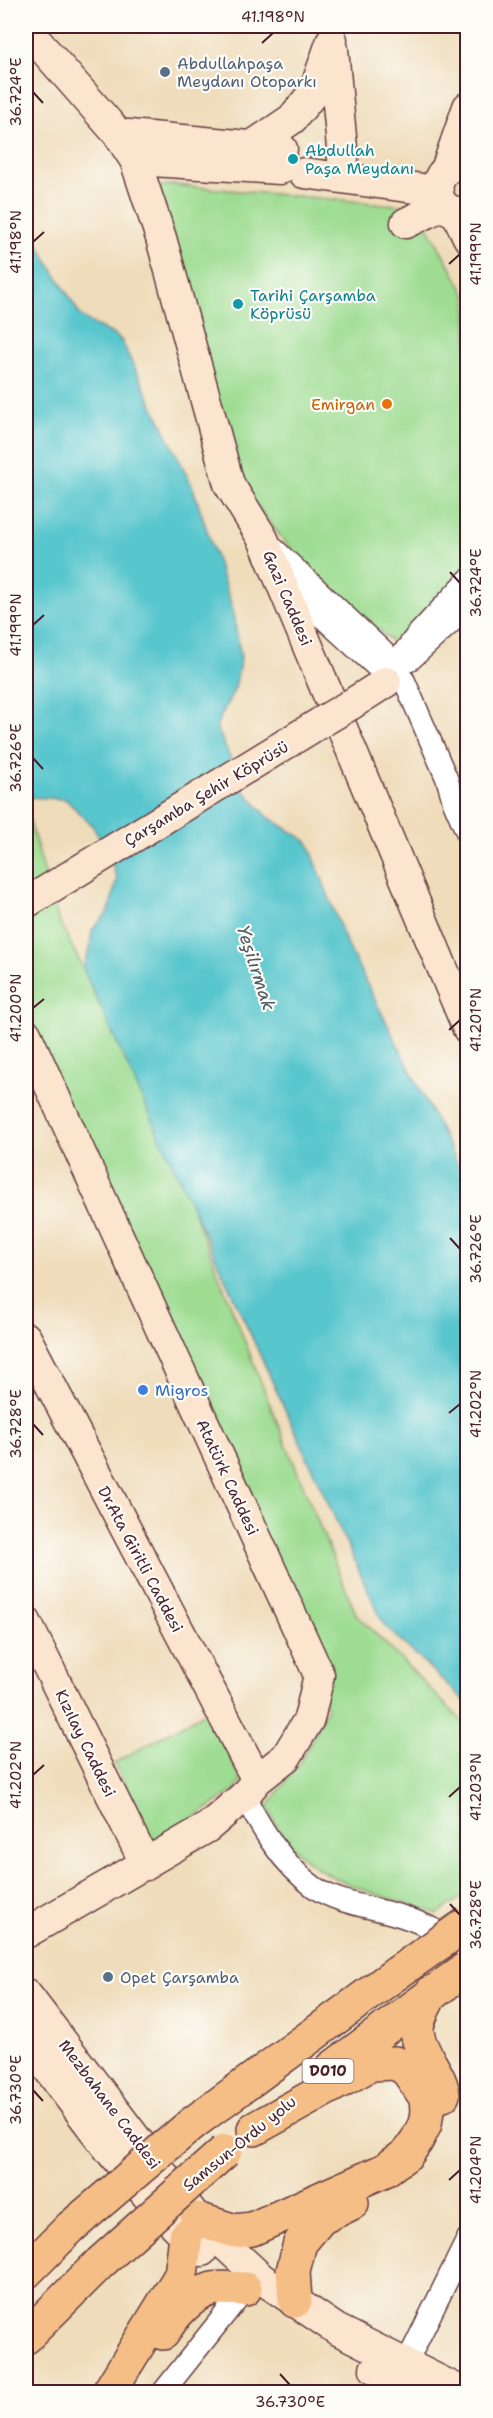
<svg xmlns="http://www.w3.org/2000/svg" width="493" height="2418" font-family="'Shantell Sans',sans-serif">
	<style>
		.green { fill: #9ddc91; stroke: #747e5e; stroke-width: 1.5 }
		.water { fill: #59c6cd; stroke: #52727c; stroke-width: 1.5 }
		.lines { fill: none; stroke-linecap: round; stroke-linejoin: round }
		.street-casing { stroke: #633b40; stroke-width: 24 }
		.secondary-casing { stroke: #633b40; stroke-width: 33 }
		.highway-casing { stroke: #633b40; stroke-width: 36 }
		.street { stroke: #fff; stroke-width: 21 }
		.secondary { stroke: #fbe5cf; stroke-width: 30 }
		.highway { stroke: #f6be87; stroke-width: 33 }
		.secondary-bridge-casing { stroke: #633b40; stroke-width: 33; stroke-linecap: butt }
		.highway-bridge-casing { stroke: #633b40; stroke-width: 36; stroke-linecap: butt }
		.secondary-bridge { stroke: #fbe5cf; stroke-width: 30 }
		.highway-bridge { stroke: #f6be87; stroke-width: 33 }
		.ticks { fill: none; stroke: #4a1f2b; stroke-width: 2 }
		.service-dot { fill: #5c6f8a; stroke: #fdfcf7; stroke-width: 2 }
		.culture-dot { fill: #0f9aa8; stroke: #fdfcf7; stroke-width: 2 }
		.food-dot { fill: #e8710a; stroke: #fdfcf7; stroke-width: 2 }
		.shop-dot { fill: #3f7fe0; stroke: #fdfcf7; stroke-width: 2 }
		.labels { text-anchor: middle; stroke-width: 4.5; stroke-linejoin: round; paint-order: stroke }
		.shield { fill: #fdfcf7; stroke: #806168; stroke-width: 1.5 }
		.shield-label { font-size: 15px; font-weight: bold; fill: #4a1f2b }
		.service-label { font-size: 16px; fill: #4e5e75; stroke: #fdfcf7; text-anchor: start }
		.culture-label { font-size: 16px; fill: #0d838f; stroke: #fdfcf7; text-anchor: start }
		.food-label { font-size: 16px; fill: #c56008; stroke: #fdfcf7; text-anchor: end }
		.street-label { font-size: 16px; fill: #4a1f2b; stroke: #fdfcf7 }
		.shop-label { font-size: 16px; fill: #366cbe; stroke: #fdfcf7; text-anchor: start }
		.water-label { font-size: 18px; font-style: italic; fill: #4f5964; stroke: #fdfcf7 }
		.neatline { fill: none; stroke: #4a1f2b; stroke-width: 2 }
		.ticks-label { font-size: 15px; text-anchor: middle; fill: #4a1f2b }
	</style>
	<rect width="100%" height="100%" fill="#fdfcf7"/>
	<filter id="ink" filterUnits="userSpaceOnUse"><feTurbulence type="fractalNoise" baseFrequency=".0167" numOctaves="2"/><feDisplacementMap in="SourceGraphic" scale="12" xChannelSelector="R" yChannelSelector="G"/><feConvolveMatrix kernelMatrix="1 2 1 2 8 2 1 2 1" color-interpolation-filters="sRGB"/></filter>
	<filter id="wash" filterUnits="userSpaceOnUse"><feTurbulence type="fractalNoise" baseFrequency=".008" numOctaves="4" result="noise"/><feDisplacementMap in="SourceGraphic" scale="24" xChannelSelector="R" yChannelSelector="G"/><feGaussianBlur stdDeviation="1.35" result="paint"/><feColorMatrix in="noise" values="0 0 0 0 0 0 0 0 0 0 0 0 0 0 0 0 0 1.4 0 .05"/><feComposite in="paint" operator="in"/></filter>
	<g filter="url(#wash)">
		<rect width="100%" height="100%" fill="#efdcba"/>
		<!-- green -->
		<path class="green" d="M174,185l243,22 50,90v290l-68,61 -102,-91 -48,-61 -19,-40 -71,-270z
			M26,808l32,111 90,177 122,309 86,209 111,112v167l-29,21c-53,-19 -116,-28 -152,-75 -8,-9 -13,-22 -19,-32l34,-46 26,-53 -301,-687z
			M209,1710l32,71 -7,10 -80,53 -40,-81z"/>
		<!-- water -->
		<path class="water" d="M26,225l55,91c12,10 28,14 40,24l72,148 39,119 9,51 -6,30 -19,38 29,66 23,25 40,25 38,100 121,241v520l-83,-78 -301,-656 7,-22 2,-17 17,-19 8,-32 -9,-27 -16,-27 -27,-26 -39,-2z"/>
	</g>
	<g filter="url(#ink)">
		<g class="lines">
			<!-- street casing -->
			<g class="street-casing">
				<path id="street" d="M271,546l122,115
					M285,583l97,89
					M397,661l19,-25 52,-56
					M409,661l59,-54
					M404,680l43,99 7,24 14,32
					M244,1796c18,33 38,68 70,91 24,17 59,20 87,29 20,6 50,21 67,33
					M406,2364l62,-126
					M163,2392l82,-103"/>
			</g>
			<!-- secondary casing -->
			<g class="secondary-casing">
				<path id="secondary" d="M26,29l92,105 17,26 26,78 68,246 34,55 205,490
					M333,49l10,110
					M118,134l164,15
					M252,146l40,-27 22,-27 18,-52
					M135,160l145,9
					M468,166c-41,-9 -40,55 0,45
					M446,170l22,-63
					M304,173l133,18
					M456,212l12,25
					M406,223l37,-18
					M350,705l36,-23
					M26,903l297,-182
					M26,1034l293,641 -10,44 -23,38 -29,23 -13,16 -36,31 -182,106
					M26,1338l231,442
					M26,1622l120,243
					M26,1994l171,225 65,60 74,50 126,63
					M26,2039c55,73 108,151 176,212
					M375,2369l40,23"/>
			</g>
			<!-- highway casing -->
			<g class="highway-casing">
				<path id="highway" d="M432,1992c-5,10 -14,25 -15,36 -1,22 25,46 26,67
					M332,2068l136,-101
					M193,2123l204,-150
					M197,2219l38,12 17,-2 133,-59 22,-16 10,-14 8,-16 2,-13 -1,-13 -19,-28 -11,-7 -25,1 -117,65
					M26,2272l45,-45
					M295,2301l-2,-30 7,-28 21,-25 31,-15
					M163,2333c9,-17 28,-38 49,-44 9,-2 23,0 33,0
					M26,2337l74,-74
					M109,2392l72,-117 5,-39"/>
			</g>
			<!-- street -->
			<use href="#street" class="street"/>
			<!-- secondary -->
			<use href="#secondary" class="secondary"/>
			<!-- highway -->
			<use href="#highway" class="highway"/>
			<!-- secondary-bridge casing -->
			<g class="secondary-bridge-casing">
				<path id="secondary-bridge" d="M323,721l27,-16"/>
			</g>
			<!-- highway-bridge casing -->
			<g class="highway-bridge-casing">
				<path id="highway-bridge" d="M397,1973l71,-50
					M71,2227l122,-104
					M100,2263l125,-112"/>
			</g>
			<!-- secondary-bridge -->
			<use href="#secondary-bridge" class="secondary-bridge"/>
			<!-- highway-bridge -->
			<use href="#highway-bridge" class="highway-bridge"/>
		</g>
	</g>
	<!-- ticks -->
	<path class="ticks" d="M262,43l11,-10M33,92l10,11M33,242l11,-10M449,264l11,-10M450,572l10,11M33,625l11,-10M33,758l10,11M33,1008l11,-9M449,1030l11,-10M450,1238l10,11M449,1413l11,-9M33,1424l10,11M33,1775l11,-10M449,1797l11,-10M450,1904l10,11M33,2090l10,11M449,2180l11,-10M280,2374l10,11"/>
	<!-- markers -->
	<g class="service-dot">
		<circle cx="165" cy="72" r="6"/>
		<circle cx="108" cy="1977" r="6"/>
	</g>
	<g class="culture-dot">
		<circle cx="293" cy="159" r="6"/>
		<circle cx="238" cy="304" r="6"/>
	</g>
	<circle class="food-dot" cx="387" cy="404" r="6"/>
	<circle class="shop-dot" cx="143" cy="1390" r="6"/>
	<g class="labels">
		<!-- shield labels -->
		<rect class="shield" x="302.5" y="2059" width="51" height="24" rx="4.5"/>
		<g class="shield-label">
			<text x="328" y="2076">D010</text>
		</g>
		<!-- service labels -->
		<g class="service-label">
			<text x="177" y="69">Abdullahpaşa<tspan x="177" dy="18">Meydanı Otoparkı</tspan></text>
			<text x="120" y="1983">Opet Çarşamba</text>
		</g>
		<!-- culture labels -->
		<g class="culture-label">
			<text x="305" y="156">Abdullah<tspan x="305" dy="18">Paşa Meydanı</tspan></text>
			<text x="250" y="301">Tarihi Çarşamba<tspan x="250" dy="18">Köprüsü</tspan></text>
		</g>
		<!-- food labels -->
		<g class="food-label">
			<text x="375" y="410">Emirgan</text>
		</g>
		<!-- street labels -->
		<g class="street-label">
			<text transform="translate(288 598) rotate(67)" y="6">Gazi Caddesi</text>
			<text transform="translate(206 793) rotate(-31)" y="6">Çarşamba Şehir Köprüsü</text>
			<text transform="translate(228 1477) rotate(65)" y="6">Atatürk Caddesi</text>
			<text transform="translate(141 1559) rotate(62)" y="6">Dr.Ata Giritli Caddesi</text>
			<text transform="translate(86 1743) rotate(64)" y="6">Kızılay Caddesi</text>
			<text transform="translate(110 2104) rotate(53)" y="6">Mezbahane Caddesi</text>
			<text transform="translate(239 2143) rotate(-39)" y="6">Samsun-Ordu yolu</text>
		</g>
		<!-- shop labels -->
		<g class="shop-label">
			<text x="155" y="1396">Migros</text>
		</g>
		<!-- water labels -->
		<g class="water-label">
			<text transform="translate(256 968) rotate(72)" y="6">Yeşilırmak</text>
		</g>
	</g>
	<!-- margin -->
	<rect width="493" height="2418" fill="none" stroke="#fdfcf7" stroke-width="66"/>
	<rect x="33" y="33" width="427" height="2352" class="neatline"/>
	<g class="ticks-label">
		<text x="273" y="22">41.198°N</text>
		<text transform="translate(16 92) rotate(-90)" y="5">36.724°E</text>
		<text transform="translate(16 242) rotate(-90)" y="5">41.198°N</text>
		<text transform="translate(476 254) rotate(-90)" y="5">41.199°N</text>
		<text transform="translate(476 583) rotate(-90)" y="5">36.724°E</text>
		<text transform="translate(16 625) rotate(-90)" y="5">41.199°N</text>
		<text transform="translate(16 758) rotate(-90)" y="5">36.726°E</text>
		<text transform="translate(16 1008) rotate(-90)" y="5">41.200°N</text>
		<text transform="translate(476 1020) rotate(-90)" y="5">41.201°N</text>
		<text transform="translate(476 1249) rotate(-90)" y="5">36.726°E</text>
		<text transform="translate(476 1404) rotate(-90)" y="5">41.202°N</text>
		<text transform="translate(16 1424) rotate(-90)" y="5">36.728°E</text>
		<text transform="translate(16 1775) rotate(-90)" y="5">41.202°N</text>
		<text transform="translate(476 1787) rotate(-90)" y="5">41.203°N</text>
		<text transform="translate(476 1915) rotate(-90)" y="5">36.728°E</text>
		<text transform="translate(16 2090) rotate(-90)" y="5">36.730°E</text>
		<text transform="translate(476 2170) rotate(-90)" y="5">41.204°N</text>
		<text x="290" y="2407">36.730°E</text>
	</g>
</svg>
